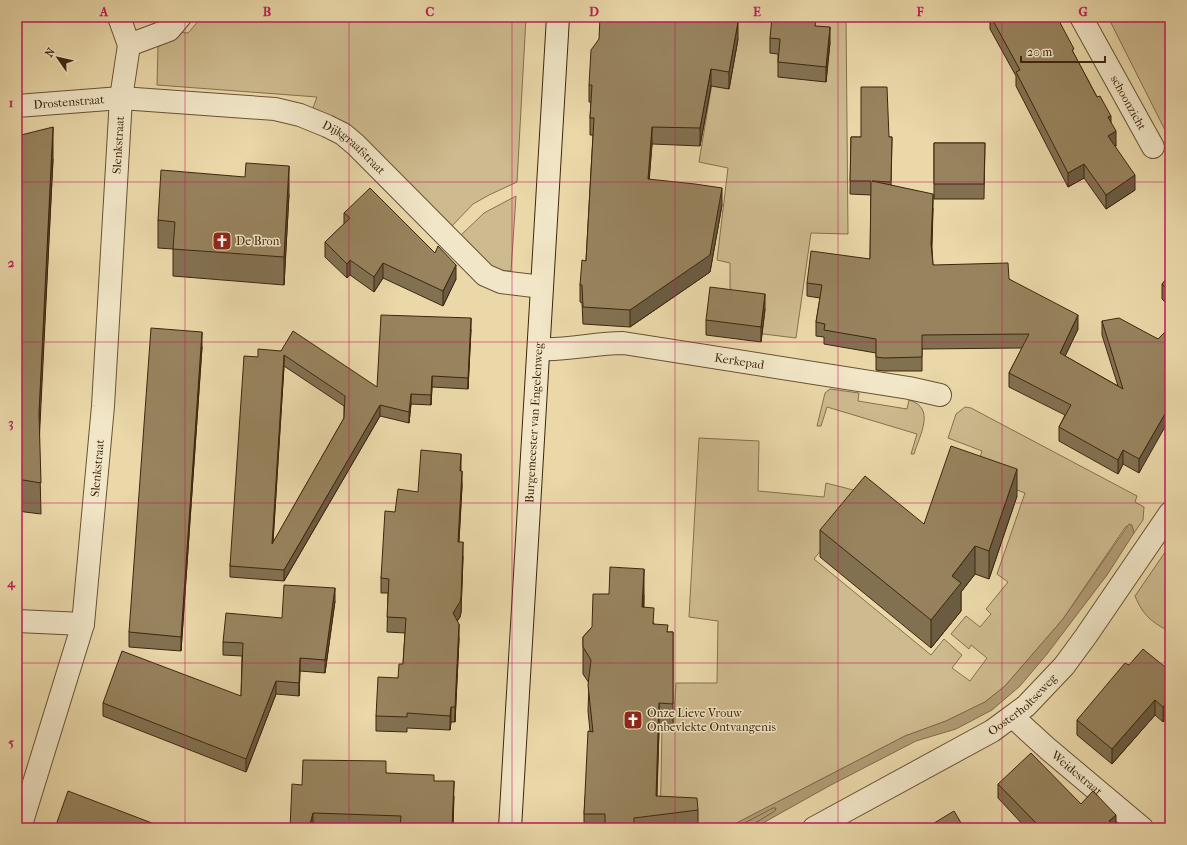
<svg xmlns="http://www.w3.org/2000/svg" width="1187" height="845" font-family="'IM FELL French Canon',serif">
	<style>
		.green { fill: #cdba8e; stroke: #86704e }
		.water { fill: #b09b74; stroke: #826c4b }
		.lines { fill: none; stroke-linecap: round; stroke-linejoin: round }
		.shore { stroke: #776040; stroke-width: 1 }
		.street-casing { stroke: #695234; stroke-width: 24 }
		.secondary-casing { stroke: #3e260d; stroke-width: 24 }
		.street { stroke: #f1e6c7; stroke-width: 22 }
		.secondary { stroke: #f1e6c7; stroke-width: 22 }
		.wall { fill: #827151; stroke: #3e260d; fill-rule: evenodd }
		.shaded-wall { fill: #6a5c42; stroke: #3e260d }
		.building { fill: #97835e; stroke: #3e260d; fill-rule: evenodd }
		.grid { fill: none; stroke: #c2185b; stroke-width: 1; stroke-opacity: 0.55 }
		.labels { text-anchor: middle; stroke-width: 3; stroke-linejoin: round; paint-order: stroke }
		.street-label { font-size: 12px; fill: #3e260d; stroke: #f1e6c7 }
		.poi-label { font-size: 12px; fill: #3e260d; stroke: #f1e6c7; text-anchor: start }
		.neatline { fill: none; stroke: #c2185b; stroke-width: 1.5 }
		.grid-label { font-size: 13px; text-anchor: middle; font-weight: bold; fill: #c2185b }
	</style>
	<rect width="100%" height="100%" fill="#ead8a9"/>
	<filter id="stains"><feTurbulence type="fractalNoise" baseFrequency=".005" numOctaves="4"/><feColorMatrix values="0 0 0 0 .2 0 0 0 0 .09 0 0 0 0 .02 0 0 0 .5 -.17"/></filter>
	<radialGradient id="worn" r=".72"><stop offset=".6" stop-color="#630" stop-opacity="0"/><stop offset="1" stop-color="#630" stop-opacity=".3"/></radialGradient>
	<!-- green -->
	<path class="green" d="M202,17h324l-9,165 -28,13 -16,9 -22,23 -114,-108 -24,-11 4,-11 -160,-12 1,-38 12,-7 6,-8 12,1z
		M723,17h123l2,217 -37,-1 -15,105 -41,-5 -7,-24 -18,-21v-25l-13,-3 11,-92 -29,-6z
		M1108,17h62v124l-2,-5z
		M516,196l-5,75c-22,1 -36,-20 -51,-35l24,-23z
		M830,389l29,4 -1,8 49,8 2,-9c27,8 11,34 5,54h-3l6,-20 -90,-27 -6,19h-4l8,-33z
		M965,407l6,1 166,88 -2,6 9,5 -1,13 -9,13 -1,-4 -7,-3 -63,93 -58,67 -20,16 -39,19 -41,15 -178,92h-67l2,-98h11l3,-47h41l1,-62 -29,-4 10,-179 60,3 -1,50 66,6 2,-14 35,9 -2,10 -45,57 117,96 13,-16 18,16 -10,13 18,13 17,-23 -16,-13 -2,4 -18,-15 15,-18 14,11 11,-13 -5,-5 22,-27 -11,-8 28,-81 -50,-19 7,-23 -34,-13 8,-24z
		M1170,545v87c-19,-11 -26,-15 -35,-36z"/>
	<!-- water -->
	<path class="water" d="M1129,524l3,1 2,8 -27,42 -60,79 -27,32 -28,24 -36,19 -40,12 -87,45 -75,42h-27l178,-92 41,-15 39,-19 20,-16 58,-67z"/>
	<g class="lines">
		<!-- shore -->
		<path class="shore" d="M735,828l38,-20h3l-1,3 -20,12 -2,5"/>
		<!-- street casing -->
		<g class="street-casing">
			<g id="street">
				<path id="s1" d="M1081,17l72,130"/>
				<path d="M129,45l40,-15 11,-13"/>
				<path id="s2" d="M17,106l104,-8 154,11 25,6 27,11 16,8 13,11 129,130 16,7 41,5"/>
				<path id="s3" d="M539,349c28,2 55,-6 84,-6l286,45 31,7"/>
				<path d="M17,621l66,3"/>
				<path id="s4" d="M1013,717l35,32 94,79"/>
				<path id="s5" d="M20,828l63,-204 20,-218 18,-308 8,-53 -10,-28"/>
				<path id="s6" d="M814,828l178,-97 34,-25 38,-40 22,-30 84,-123"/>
			</g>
		</g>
		<!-- secondary casing -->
		<g class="secondary-casing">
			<g id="secondary">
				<path id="s7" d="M510,828l48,-811"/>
			</g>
		</g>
		<!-- street -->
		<use href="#street" class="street"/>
		<!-- secondary -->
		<use href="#secondary" class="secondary"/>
	</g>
	<!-- wall -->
	<path class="wall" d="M990,17h67l17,37 37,69 5,23h-1l20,44 -29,19 -22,-31 -16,9 -52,-101v-10l-26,-47z
		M816,26l14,16 -4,40 -48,-5v-23l-8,-1v-15z
		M738,39l-9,50 -18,-3 -11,60 -48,-2 -3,35 73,26 -12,67 -80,55 -47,-3 -1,-21 -2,-1v-17l6,-24 7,-126h-3v-17l1,-16h-2v-17z
		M17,136l36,23 -14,275 2,80 -24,-3z
		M851,137h41l-1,48 42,23 -1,39 1,18 76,14 69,50 -13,27 53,30 -16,-51v-14l56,18 -19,134 -16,-9 -5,10 -59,-33v-14l6,-12 -56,-28v-14l13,-25 -100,1v22h-38l-8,-1v-17l-52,-9v-7l-8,-1v-14l4,-24 -13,-2v-13l63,-24 1,-64 -21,-1z
		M934,143h51l-1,56h-50z
		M289,194l-5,91 -111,-9v-27l-15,-1v-28z
		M344,213l112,66 -13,27 -60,-28 -9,14 -24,-17 -3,3 -22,-21v-15l19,-18z
		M1170,275v32l-8,-8v-15z
		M765,309l-4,33 -55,-7v-15z
		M471,329l-3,60 -36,-2 -1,18 -20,-1 -2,19 -29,-7 -96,165 -54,-4v-11l28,-209 23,-6 96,36zM284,366l60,40v12l-71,125z
		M202,347l-21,304 -52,-4v-15z
		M461,471l1,15 -3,56 4,15 -2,55 -1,5 -3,4 2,18 -4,83h-4l-1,8 -43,-2v4l-31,-1v-15l22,-38 5,-14 2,-31 -18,-1 1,-39h-7v-15l14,-66 23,-20z
		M1017,496l-28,83 -14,-5 -14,18v19l-30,37 -111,-91v-27l104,-6z
		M644,595v12l10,17 14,8h5v98h-14l-2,66 41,14v18h-114v-14l6,-83 -2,-20 1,-28 -6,-9v-37l9,-10z
		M335,601l-10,72 -25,-2 -1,25 -23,-2 -30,78 -143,-56v-13l138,-7 1,-40 -19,-1v-13z
		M1129,665l41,6 -7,51 -8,-7 -43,49 -35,-29v-15z
		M386,773l48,8 20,15 -1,32h-163l12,-43z
		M998,784l83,20 36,24h-91l-28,-30z"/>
	<!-- shaded-wall -->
	<path class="shaded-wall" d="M738,22v17l-9,50v-17z
		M830,27v15l-4,40v-15z
		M711,69v17l-11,60v-18z
		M1111,116v14l-3,-13z
		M53,127v32l-14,286v-32z
		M652,127v17l-4,52v-17z
		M1116,131v15l-8,4v-14z
		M1084,164v14l-16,9v-14z
		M289,166v28l-5,91v-28z
		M1135,175v15l-29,19v-14z
		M722,188v17l-12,67 -80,55v-17z
		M933,194v14l-2,49v-13z
		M350,260v15l-3,3v-14z
		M383,263v15l-9,14v-15z
		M456,265v14l-13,27v-15z
		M765,294v15l-4,33v-15z
		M1078,315v14l-18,38v-14z
		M471,318v11l-3,60v-11z
		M202,332v15l-21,304v-14z
		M284,355v11l-12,189v-11z
		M432,376v11l-1,18v-10z
		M411,394v10l-2,19v-11z
		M380,405v11l-96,165v-11z
		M1170,405v13l-31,55v-14z
		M1123,450v14l-5,10v-14z
		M461,454v15l-1,17v-15z
		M1017,469v27l-28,83v-28z
		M462,471v15l-4,70v-14z
		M463,542v15l-2,55 -1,5 -7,11v-15z
		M975,546v28l-14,18v19l-30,37v-28l21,-44z
		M644,569v26l-2,39v-27z
		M335,588v13l-10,72v-13z
		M459,624v15l-4,83v-15z
		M300,658v13l-1,25v-13z
		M276,681v13l-30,78v-13z
		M1170,699v15l-7,8v-15z
		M1155,700v15l-43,49v-15z
		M659,703v27l-3,85v-19z
		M451,707v15l-1,8v-14z
		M454,781l-1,47h-1z
		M313,813v15h-4z
		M1116,815v13l-7,-7z"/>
	<!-- building -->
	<path class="building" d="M600,17h111l27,5 -9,50 -18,-3 -11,59 -48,-1 -4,52 47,5 27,4 -12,67 -80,55 -47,-3 -1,-22h-2l2,-25 4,1 8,-143h-4l2,-33h-3l2,-35 8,-11z
		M772,17h44l-1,9 15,1 -4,40 -48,-5 2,-23 -10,-1z
		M991,17h66l17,32 -2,1 25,47 3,-1 11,20 -3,1 8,14 -8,5 27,39 -29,20 -22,-31 -16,9 -52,-101 4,-2z
		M861,87h26l2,50h3l-1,45 -19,-1 61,13 -2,50 2,21 75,-2 1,16 69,36 -18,38 63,36 -21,-68 17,-3 39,21 12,-12v78l-31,54 -16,-9 -5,10 -59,-33 12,-22 -62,-32 20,-39 -107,1v22l-38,1 -8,-1v-18l-52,-9 1,-6 -9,-2 6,-37 -15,-2 4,-32 59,8 1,-78h-21l1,-44h10z
		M53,127l-14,286 2,70 -24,-4v-343z
		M934,143h51l-1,41h-50z
		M246,163l43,3 -5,91 -111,-8 2,-27 -17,-2 3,-50 84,7z
		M370,188l65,65 3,-7 18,19 -13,26 -60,-28 -9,14 -24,-17 -3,4 -22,-22 25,-24 -6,-5z
		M1170,275v17l-8,-8z
		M710,287l55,7 -4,33 -55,-7z
		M381,315l90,3 -3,60 -36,-2 -1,19 -20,-1 -2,18 -29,-7 -96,165 -54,-4 14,-210 14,1v-8l23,2 12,-20 84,56zM284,355l61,41 -1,22 -72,126z
		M151,328l51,4 -21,305 -52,-5z
		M951,446l66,23 -28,82 -14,-5 -23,30 9,7 -30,37 -111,-90 45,-54 59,48z
		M421,450l40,4 -1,17h2l-4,71h5l-2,55 -1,5 -7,11 6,11 -4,83h-4l-1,9 -43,-3v4l-31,-1 2,-39 20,1 1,-14h4l3,-46 -19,-1 2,-38 -8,-1 4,-67 10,1 3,-23 20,3z
		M610,567l34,2 -2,38 12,1 -1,16 15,1 -1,7h6v72l-14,-1 -3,93 41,2 1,12 -64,8v9l-29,-1v-12h-21l4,-83 5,1 -5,-47 3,-25 -8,-13v-10l9,-10 1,-33h16z
		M284,585l51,3 -10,72 -25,-2 -1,25 -23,-2 -30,78 -143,-56 19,-52 119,45 2,-53 -20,-1 3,-29 56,5z
		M1143,649l27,22v28l-7,8 -8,-7 -43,49 -35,-29 48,-57 4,2z
		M1031,753l50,51 12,-13 23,24 -7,6 8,7h-80v-4l-39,-40z
		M303,760l83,1v12l48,2v6h20l-2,47h-52l1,-12 -88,-3 -4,15h-19l2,-44 10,1z
		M68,791l97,37h-110z
		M954,811l10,17h-38z"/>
	<!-- grid -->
	<path class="grid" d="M185,17v811M349,17v811M512,17v811M675,17v811M838,17v811M1002,17v811M17,182h1153M17,342h1153M17,503h1153M17,663h1153"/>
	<!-- icons -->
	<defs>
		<g id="church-square" transform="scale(1)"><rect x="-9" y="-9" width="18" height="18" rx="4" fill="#8f2418" stroke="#f1e6c7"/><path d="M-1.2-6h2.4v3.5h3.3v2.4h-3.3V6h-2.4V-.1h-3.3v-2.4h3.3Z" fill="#fff"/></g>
	</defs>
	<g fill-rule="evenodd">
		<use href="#church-square" x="222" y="241"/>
		<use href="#church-square" x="633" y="720"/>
	</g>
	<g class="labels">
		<!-- street labels -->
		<g class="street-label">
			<text dy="4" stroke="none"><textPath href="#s2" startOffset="52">Drostenstraat</textPath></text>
			<text dy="4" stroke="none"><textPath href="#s1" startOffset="98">schoonzicht</textPath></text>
			<text dy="4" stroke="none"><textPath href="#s5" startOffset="694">Slenkstraat</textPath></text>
			<text dy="4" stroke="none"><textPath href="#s2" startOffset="348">Dijkgraafstraat</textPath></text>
			<text dy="4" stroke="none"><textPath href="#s3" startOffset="202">Kerkepad</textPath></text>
			<text dy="4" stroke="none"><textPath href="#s7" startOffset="406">Burgemeester van Engelenweg</textPath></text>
			<text dy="4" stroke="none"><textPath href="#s5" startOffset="370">Slenkstraat</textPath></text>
			<text dy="4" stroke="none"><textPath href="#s6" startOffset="243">Oosterholtseweg</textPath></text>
			<text dy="4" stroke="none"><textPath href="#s4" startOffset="85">Weidestraat</textPath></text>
		</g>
		<!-- poi labels -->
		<g class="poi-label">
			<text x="236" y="245">De Bron</text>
			<text x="647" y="717">Onze Lieve Vrouw<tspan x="647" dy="14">Onbevlekte Ontvangenis</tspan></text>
		</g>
	</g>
	<!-- margin -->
	<rect width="1187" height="845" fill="none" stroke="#ead8a9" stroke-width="44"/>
	<!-- north arrow -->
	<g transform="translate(58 58) rotate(304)" stroke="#f1e6c7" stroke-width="3" paint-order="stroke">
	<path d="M0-3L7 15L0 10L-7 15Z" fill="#3e260d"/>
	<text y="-6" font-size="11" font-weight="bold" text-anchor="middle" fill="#3e260d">N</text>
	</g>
	<!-- scale -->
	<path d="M1021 56v6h84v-6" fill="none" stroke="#3e260d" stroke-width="2"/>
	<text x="1027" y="56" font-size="12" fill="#3e260d" stroke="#f1e6c7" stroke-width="3" paint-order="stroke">20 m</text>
	<rect x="22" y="22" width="1143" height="801" class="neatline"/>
	<g class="grid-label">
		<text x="104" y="16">A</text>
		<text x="267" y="16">B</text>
		<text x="430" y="16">C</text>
		<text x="594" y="16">D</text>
		<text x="757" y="16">E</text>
		<text x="920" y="16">F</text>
		<text x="1083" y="16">G</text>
		<text x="11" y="107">1</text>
		<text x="11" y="267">2</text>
		<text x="11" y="427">3</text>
		<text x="11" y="587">4</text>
		<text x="11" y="747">5</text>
	</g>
	<rect width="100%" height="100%" filter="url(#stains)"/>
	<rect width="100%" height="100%" fill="url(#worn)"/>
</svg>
